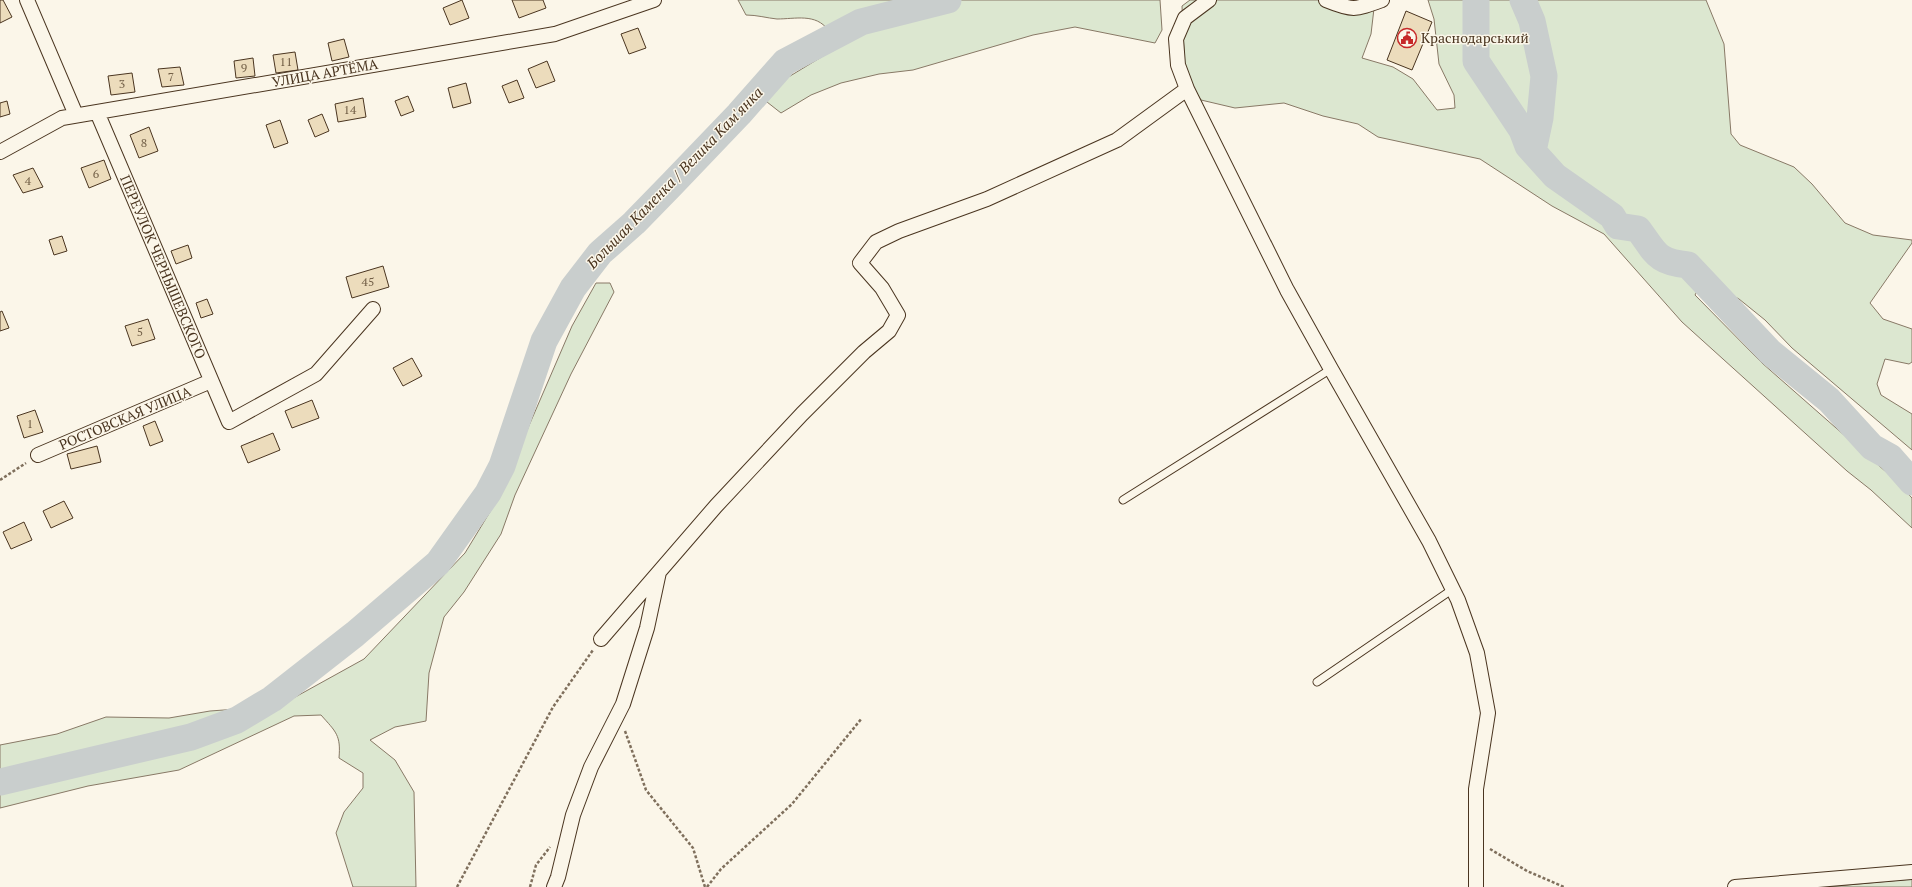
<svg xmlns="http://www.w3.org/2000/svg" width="1912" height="887" font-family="'PT Serif',serif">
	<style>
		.green { fill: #dce7d0; stroke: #887966 }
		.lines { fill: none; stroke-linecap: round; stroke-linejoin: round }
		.river { stroke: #c9cecd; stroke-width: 27 }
		.building { fill: #ecdcbc; stroke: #4a3520 }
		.lane-casing { stroke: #4a3520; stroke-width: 9 }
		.street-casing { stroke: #4a3520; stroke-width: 16 }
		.path { stroke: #7f6f5c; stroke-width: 2.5; stroke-dasharray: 3 2; stroke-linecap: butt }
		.lane { stroke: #fbf6e9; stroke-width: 7 }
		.street { stroke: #fbf6e9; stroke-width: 14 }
		.labels { text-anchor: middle; stroke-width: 3; stroke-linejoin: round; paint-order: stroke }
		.number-label { font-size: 12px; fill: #725f47 }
		.poi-label { font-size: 14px; fill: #4a3520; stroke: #fbf6e9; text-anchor: start }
		.street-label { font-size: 14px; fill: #4a3520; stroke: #fbf6e9 }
		.water-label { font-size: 15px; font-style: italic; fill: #4a3520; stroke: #fbf6e9 }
	</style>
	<rect width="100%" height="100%" fill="#fbf6e9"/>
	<!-- green -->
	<path class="green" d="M738,0h422l2,30 -7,13 -80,-16 -42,8 -120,35 -34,4 -38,9 -30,12 -30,18 -14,-11 5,-15 61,-37c1,-9 0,-12 -5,-20 -12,-17 -33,-11 -51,-11 -10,-1 -20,-4 -31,-4z
		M1190,0h185l-4,34 -9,24 31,9 20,12 24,31 18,-2 -1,-13 -15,-31 -5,-45 -6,-19h48v61l46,69 6,16 5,5 7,-33 4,-42 -12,-55 -9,-21h183l18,44 7,90 9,11 54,22 18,17 33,39 28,12 39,5v3l-42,60 13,16 29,10v33l-3,2 -24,-5 -8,25 4,11 31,19v36l-120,-102 -27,-28 -26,-21 -23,-12 -14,-5 -7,13 67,68 131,115 19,20v30l-41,-38 -24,-19 -165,-149 -78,-88 -52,-28 -72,-47 -102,-22 -20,-13 -35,-8 -39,-13 -49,5 -34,-8 -16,-24 -3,-70z
		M1481,0h37l18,69 -3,44 -6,14c-15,-21 -38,-49 -43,-75 -3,-16 -2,-35 -3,-52z
		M596,283h14l4,9 -43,82 -56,121 -14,39 -37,58 -20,25 -15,56 -3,48 -31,6 -25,13 25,20 19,32 2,95h-63l-17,-54 8,-21 19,-24v-15l-24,-15c2,-23 -3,-26 -18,-43l-27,1 -115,54 -91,16 -88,22v-63l57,-11 49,-17 63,1 41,-7 69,-5 85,-47 101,-106 31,-51 76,-176z
		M1912,879v8h-87z"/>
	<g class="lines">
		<!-- river -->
		<path class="river" d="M1476,0v61l46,69 6,16 27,30 57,40 6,10 20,3c18,24 18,33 50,36l82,87 59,48 43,47 18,10 22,25
			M1523,0l9,21 12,55 -4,42 -7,33
			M0,782l191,-45 46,-17 35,-21 83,-65 83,-71 50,-70 14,-27 42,-125 29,-53 27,-35 34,-30 38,-39 67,-70 46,-52 76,-40 87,-22"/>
	</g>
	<!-- building -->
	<path class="building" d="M0,0h3l9,17 -12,6z
		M462,0l7,18 -19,7 -7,-17z
		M512,0h31l3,8 -27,10z
		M1406,11l26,11 -20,48 -25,-10z
		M638,28l8,20 -17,6 -8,-20z
		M344,39l5,18 -17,4 -4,-18z
		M295,52l3,18 -22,3 -3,-18z
		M253,58l2,18 -19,2 -2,-17z
		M547,61l8,20 -19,7 -8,-19z
		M180,67l4,18 -22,2 -4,-18z
		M132,73l3,19 -24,3 -3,-19z
		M517,80l7,18 -15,5 -7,-17z
		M466,83l5,20 -18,5 -5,-20z
		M408,96l6,15 -13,5 -6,-15z
		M363,98l3,19 -28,5 -3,-18z
		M7,101l3,13 -10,3v-14z
		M322,114l7,17 -14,6 -7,-17z
		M280,120l8,23 -14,5 -8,-23z
		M149,127l9,24 -19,7 -9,-23z
		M104,160l7,19 -22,9 -8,-20z
		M33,168l10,19 -20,6 -10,-18z
		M62,236l5,15 -13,4 -5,-15z
		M188,245l4,13 -16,6 -5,-13z
		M383,266l6,21 -37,11 -6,-21z
		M207,299l6,15 -12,4 -5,-15z
		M2,311l7,17 -9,3v-19z
		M148,319l7,20 -23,7 -7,-20z
		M412,358l10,18 -19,10 -10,-18z
		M312,400l7,18 -27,10 -7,-17z
		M35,410l8,22 -19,6 -7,-22z
		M155,421l8,20 -13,5 -7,-20z
		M273,433l7,17 -32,13 -7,-17z
		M97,446l4,16 -30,7 -4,-15z
		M64,501l9,17 -22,10 -8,-17z
		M24,522l8,18 -21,9 -8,-17z"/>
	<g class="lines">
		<!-- lane casing -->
		<g class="lane-casing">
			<path id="lane" d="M1123,500l208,-131
				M1317,682l136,-93"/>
		</g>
		<!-- street casing -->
		<g class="street-casing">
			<path id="street" d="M27,0l49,115
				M1326,0c27,11 29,10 56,0
				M1187,89l100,201 44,79 98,172 29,59 19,53 11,60 -12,76v98
				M97,112l132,310 87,-48 57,-65
				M0,152l62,-34 493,-84 99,-34
				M38,455l173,-74
				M601,639l115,-133 86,-92 62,-62 25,-21 9,-16 -16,-27 -22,-25 16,-21 23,-11 88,-32 130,-59 70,-51 -9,-24 -2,-26 9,-21 24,-18
				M554,887l4,-10 15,-62 18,-48 32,-63 24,-76 12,-56
				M1735,887l177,-15"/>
		</g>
		<!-- path -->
		<path class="path" d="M0,480l26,-17
			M625,731l21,59 47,58 12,39
			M1490,849l37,22 37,16
			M457,887l96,-180 40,-57
			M530,887l6,-22 14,-18
			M707,887l14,-18 71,-65 70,-86"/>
		<!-- lane -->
		<use href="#lane" class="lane"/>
		<!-- street -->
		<use href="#street" class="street"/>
	</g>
	<!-- icons -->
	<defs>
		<g id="civic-ring" transform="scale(1)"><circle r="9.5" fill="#fbf6e9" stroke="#c62828" stroke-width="1.5"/><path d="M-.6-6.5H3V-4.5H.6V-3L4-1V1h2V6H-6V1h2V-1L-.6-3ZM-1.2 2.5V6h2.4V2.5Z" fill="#c62828"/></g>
	</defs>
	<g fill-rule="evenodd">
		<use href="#civic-ring" x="1407" y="38"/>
	</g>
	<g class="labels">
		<!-- number labels -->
		<g class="number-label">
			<text x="286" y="66">11</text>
			<text x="244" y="72">9</text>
			<text x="171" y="81">7</text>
			<text x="122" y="88">3</text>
			<text x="350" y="114">14</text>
			<text x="144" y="147">8</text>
			<text x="96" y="178">6</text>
			<text x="28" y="185">4</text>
			<text x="368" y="286">45</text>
			<text x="140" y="336">5</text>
			<text x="30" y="428">1</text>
		</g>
		<!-- poi labels -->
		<g class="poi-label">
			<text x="1421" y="43">Краснодарський</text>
		</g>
		<!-- street labels -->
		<g class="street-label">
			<text transform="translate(325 73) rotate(-10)" y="5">УЛИЦА АРТЁМА</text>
			<text transform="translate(163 267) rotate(67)" y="5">ПЕРЕУЛОК ЧЕРНЫШЕВСКОГО</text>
			<text transform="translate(125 418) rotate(-23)" y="5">РОСТОВСКАЯ УЛИЦА</text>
		</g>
		<!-- water labels -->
		<g class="water-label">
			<text transform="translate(675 178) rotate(-46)" y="5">Большая Каменка / Велика Кам'янка</text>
		</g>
	</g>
</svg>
